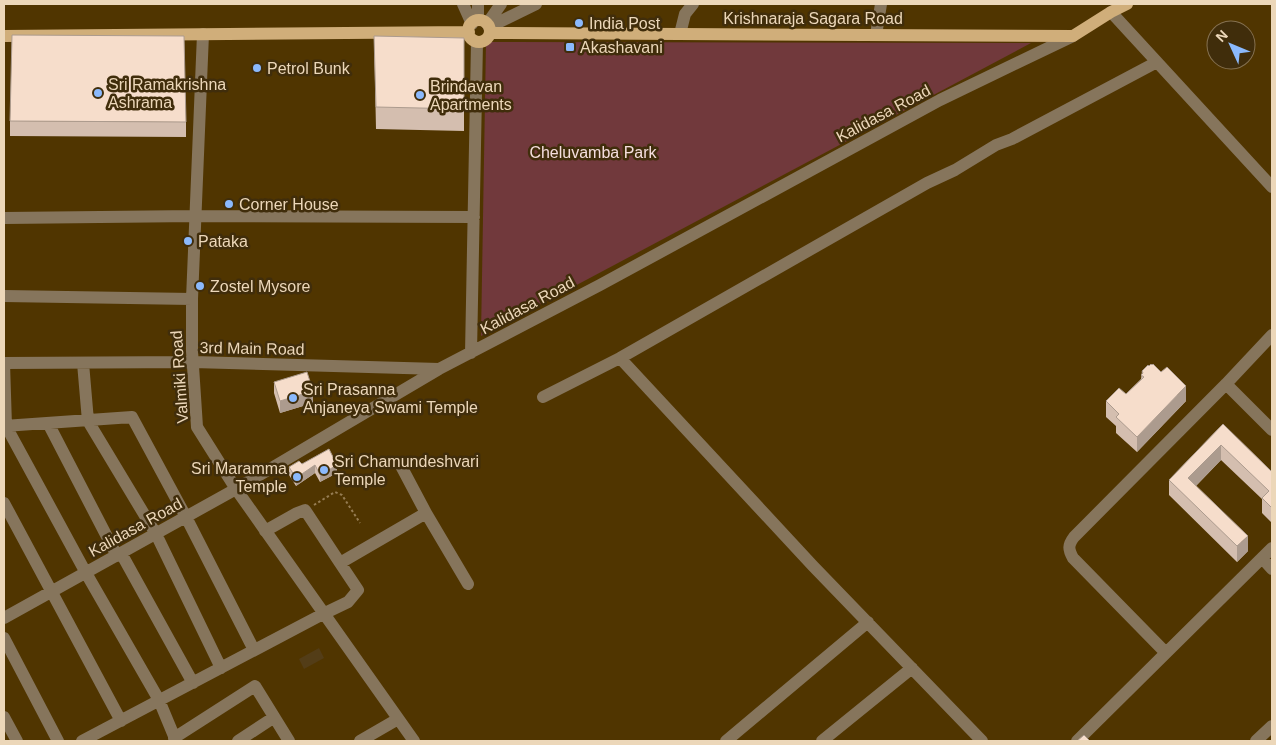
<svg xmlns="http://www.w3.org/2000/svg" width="1276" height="745" font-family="Helvetica,sans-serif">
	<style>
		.built { fill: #533d17 }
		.green { fill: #71393c }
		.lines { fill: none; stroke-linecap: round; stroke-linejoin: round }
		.path { stroke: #967d53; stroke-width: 2; stroke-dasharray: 2.5 2.5; stroke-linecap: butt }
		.minor { stroke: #86755c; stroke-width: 12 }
		.major { stroke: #d0ae7a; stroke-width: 12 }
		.wall { fill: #d4beaf }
		.shaded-wall { fill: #ac9b8e }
		.building { fill: #f6ddcb; stroke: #ac9b8e }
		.poi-dot { fill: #8bb9fc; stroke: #402d0b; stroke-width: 2 }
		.labels { text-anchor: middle; stroke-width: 5; stroke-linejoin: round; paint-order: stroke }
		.street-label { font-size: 16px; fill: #ecd7b9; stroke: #402d0b }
		.poi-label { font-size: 16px; fill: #ecd7b9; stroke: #402d0b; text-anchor: start }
		.park-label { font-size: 16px; fill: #f5dede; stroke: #402d0b }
	</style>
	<rect width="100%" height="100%" fill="#503500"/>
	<!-- built -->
	<path class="built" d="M319,648l5,10 -20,11 -5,-10z"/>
	<!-- green -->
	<path class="green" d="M486,42l545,1 -550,293z"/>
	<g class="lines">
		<!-- path -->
		<path class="path" d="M314,505l21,-13 7,3 18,28"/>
		<!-- minor -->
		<path class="minor" d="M463,4l9,20
			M478,4v16
			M1111,12l161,175
			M487,24l14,-20
			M489,27l47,-23
			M203,34l-11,265v52l5,76 39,62 178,252
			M680,34l5,-20 8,-10
			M876,35l5,-31
			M4,218l192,-2 278,1
			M4,296l188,3
			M471,353l6,-311
			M620,358l193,208 169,175
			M4,363l189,-1 246,7
			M4,363l2,63 80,147 73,127 17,41
			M83,363l5,58 68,113 65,134
			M1226,384l46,46
			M543,397l77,-39 307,-175 28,-13 41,-25 16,-6 145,-77
			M48,423l69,133
			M4,426l128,-9 54,100 68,133
			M400,464l26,49 42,71
			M4,503l117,218
			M265,531l32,-18 8,-3 35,53
			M121,553l72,130
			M1262,558l10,11
			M4,618l232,-129 203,-120 161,-84 340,-185 133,-64
			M4,638l54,103
			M1166,653l-93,-95c-5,-9 -5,-13 1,-21l152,-153 46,-49
			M4,717l13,24
			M174,738l81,-52 34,55
			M82,741l241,-127 25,-12 10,-12 -18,-27 86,-50
			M238,741l35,-23
			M360,741l38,-22
			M726,741l142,-119
			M822,741l90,-73
			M1077,741l195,-193
			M1256,741l16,-15"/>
		<!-- major -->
		<path class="major" d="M468 31a11 11 0 1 1 22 0a11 11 0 1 1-22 0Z
			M490,33l583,3 38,-24 16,-8
			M4,36l465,-4"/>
	</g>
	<!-- wall -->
	<path class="wall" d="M374,36l90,2v93l-88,-2z
		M10,121l176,1v15l-176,-1z
		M1142,371l44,30 -49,51 -21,-19v-7l-10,-9v-16l20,-7 15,-15z
		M274,382l39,21 -33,10 -6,-20z
		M1223,424l49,48v51l-10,-10v-14l-41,-39 -25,26 52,65 -11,11 -68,-67v-15z
		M329,449l8,24 -17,9 -5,-9 -19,13 -7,-11v-8l13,-3z"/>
	<!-- shaded-wall -->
	<path class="shaded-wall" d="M1186,386v15l-49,51v-15z
		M313,391v12l-33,10v-12z
		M1221,445v15l-33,34v-16z
		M315,465v8l-19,13v-8z
		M337,465v8l-17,9v-7z
		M1248,536v15l-11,11v-16z"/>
	<!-- building -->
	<path class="building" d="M12,35l172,1 2,86 -176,-1z
		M374,36l90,2v71l-88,-2z
		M1151,364l1,1 1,-1 8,8 6,-5 19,19 -49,51 -21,-20 3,-3 -13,-13 13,-13 7,6 18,-17 -3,-2 2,-2 -1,-2 6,-6 1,1z
		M307,372l6,19 -33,10 -6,-19z
		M1223,424l49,48v36l-10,-10 7,-7 -48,-46 -33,33 60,58 -11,10 -68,-66z
		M329,449l8,16 -17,10 -5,-10 -19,13 -7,-11 10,-6 3,3z
		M1084,735l6,6h-13z"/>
	<!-- markers -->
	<g class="poi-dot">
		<circle cx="579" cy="23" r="5"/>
		<rect x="565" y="42" width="10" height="10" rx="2.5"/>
		<circle cx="257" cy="68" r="5"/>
		<circle cx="98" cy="93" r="5"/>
		<circle cx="420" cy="95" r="5"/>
		<circle cx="229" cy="204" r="5"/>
		<circle cx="188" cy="241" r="5"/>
		<circle cx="200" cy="286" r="5"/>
		<circle cx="293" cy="398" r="5"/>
		<circle cx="324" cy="470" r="5"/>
		<circle cx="297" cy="477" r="5"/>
	</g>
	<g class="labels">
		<!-- street labels -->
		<g class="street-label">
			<text x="813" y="24">Krishnaraja Sagara Road</text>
			<text transform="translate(883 113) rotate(-28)" y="6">Kalidasa Road</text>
			<text transform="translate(527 305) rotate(-28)" y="6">Kalidasa Road</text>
			<text transform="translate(252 348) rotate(1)" y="6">3rd Main Road</text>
			<text transform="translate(179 377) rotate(-94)" y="6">Valmiki Road</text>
			<text transform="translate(135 527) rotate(-29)" y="6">Kalidasa Road</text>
		</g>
		<!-- poi labels -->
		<g class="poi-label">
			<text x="589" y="29">India Post</text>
			<text x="580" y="53">Akashavani</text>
			<text x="267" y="74">Petrol Bunk</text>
			<text x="108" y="90">Sri Ramakrishna<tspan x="108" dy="18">Ashrama</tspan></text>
			<text x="430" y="92">Brindavan<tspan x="430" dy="18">Apartments</tspan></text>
			<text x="239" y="210">Corner House</text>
			<text x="198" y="247">Pataka</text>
			<text x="210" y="292">Zostel Mysore</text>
			<text x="303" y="395">Sri Prasanna<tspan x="303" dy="18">Anjaneya Swami Temple</tspan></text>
			<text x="334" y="467">Sri Chamundeshvari<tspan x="334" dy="18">Temple</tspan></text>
			<text x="287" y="474" text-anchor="end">Sri Maramma<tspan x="287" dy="18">Temple</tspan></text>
		</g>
		<!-- park labels -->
		<g class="park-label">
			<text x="593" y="158">Cheluvamba Park</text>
		</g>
	</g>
	<!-- border -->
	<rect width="1276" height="745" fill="none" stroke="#ecd7b9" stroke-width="10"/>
	<!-- north arrow -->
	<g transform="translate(1231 45) rotate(314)"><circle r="24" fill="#402d0b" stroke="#857151"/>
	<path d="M0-4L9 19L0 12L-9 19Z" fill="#8bb9fc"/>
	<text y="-8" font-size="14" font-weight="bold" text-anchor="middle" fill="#ecd7b9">N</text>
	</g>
</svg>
